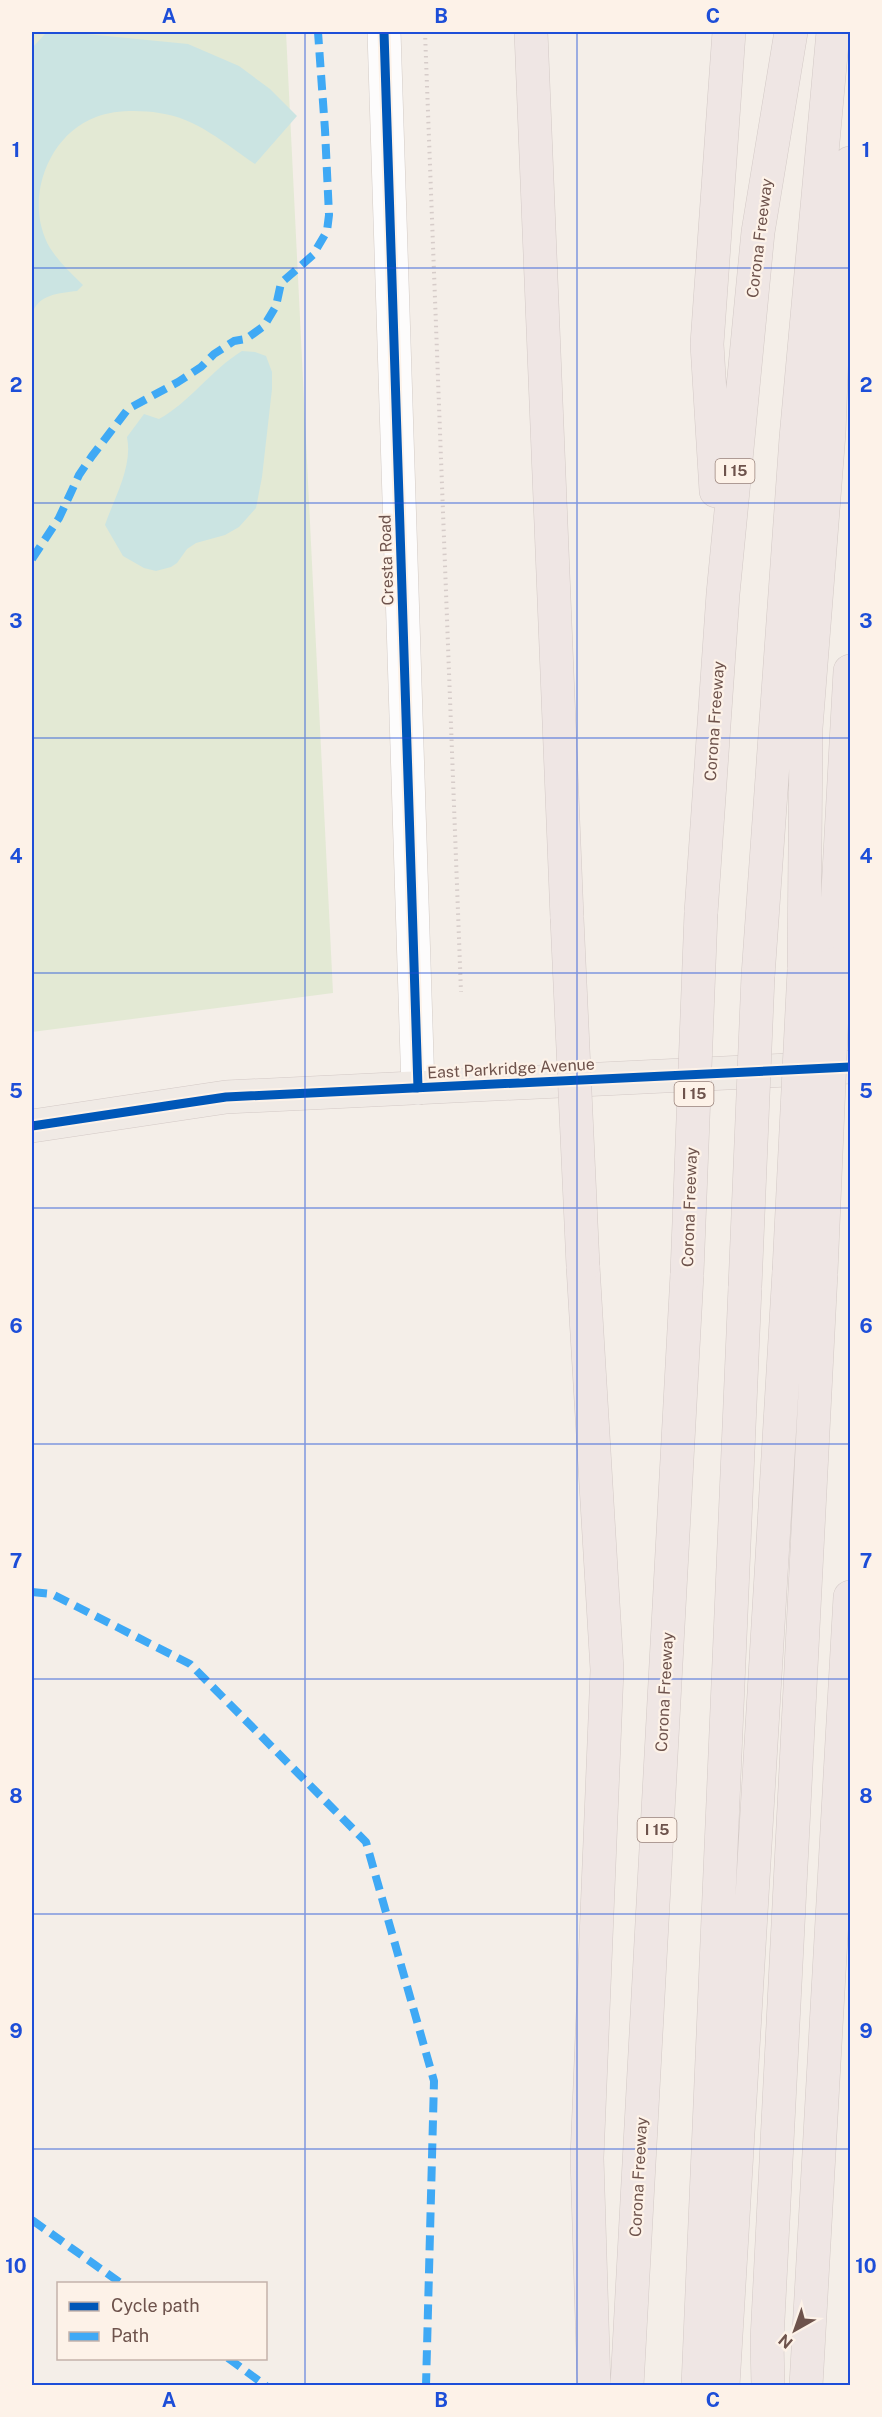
<svg xmlns="http://www.w3.org/2000/svg" width="882" height="2417" font-family="'Public Sans',sans-serif">
	<style>
		.green { fill: #e3e9d4 }
		.water { fill: #cbe4e2 }
		.lines { fill: none; stroke-linecap: round; stroke-linejoin: round }
		.minor-casing { stroke: #d3cbc6; stroke-width: 34 }
		.major-casing { stroke: #d3c9c6; stroke-width: 34 }
		.highway-casing { stroke: #d3c9c6; stroke-width: 34 }
		.path { stroke: #d6ccc9; stroke-width: 4; stroke-dasharray: 1.5 4.5; stroke-linecap: butt }
		.minor { stroke: #fdfcfc; stroke-width: 33 }
		.major { stroke: #f0eae5; stroke-width: 33 }
		.highway { stroke: #efe6e4; stroke-width: 33 }
		.highway-bridge-casing { stroke: #d3c9c6; stroke-width: 34; stroke-linecap: butt }
		.highway-bridge { stroke: #efe6e4; stroke-width: 33 }
		.quiet { stroke: #3fa9f5; stroke-width: 8; stroke-dasharray: 15 8; stroke-linecap: butt }
		.cycleway-casing { stroke: #fdf2e8; stroke-width: 13 }
		.cycleway { stroke: #0057b8; stroke-width: 9 }
		.grid { fill: none; stroke: #1d4ed8; stroke-width: 1.5; stroke-opacity: 0.55 }
		.labels { text-anchor: middle; stroke-width: 4.5; stroke-linejoin: round; paint-order: stroke }
		.shield { fill: #fdf2e8; stroke: #99837b; stroke-width: 1.5 }
		.shield-label { font-size: 15px; font-weight: bold; fill: #6e534c }
		.street-label { font-size: 16px; fill: #6e534c; stroke: #fdf2e8 }
		.neatline { fill: none; stroke: #1d4ed8; stroke-width: 2 }
		.grid-label { font-size: 20px; text-anchor: middle; font-weight: bold; fill: #1d4ed8 }
	</style>
	<rect width="100%" height="100%" fill="#f4eee8"/>
	<!-- green -->
	<path class="green" d="M32,32h254l47,961 -301,39z"/>
	<!-- water -->
	<path class="water" d="M66,32l122,12 51,22 31,23 27,27 -42,48c-30,-20 -58,-46 -96,-51 -19,-3 -45,-3 -63,4 -49,18 -73,85 -46,131 9,14 21,25 33,37l-6,6c-17,2 -40,3 -45,24v-267l13,-14z
		M242,351l13,1 11,4 6,16v17l-10,88 -6,31 -17,19 -14,8 -29,8 -9,6 -10,14 -6,4 -15,4 -12,-3 -21,-12 -18,-31c9,-27 28,-58 22,-88l17,-23 15,5c31,-17 52,-49 83,-68z"/>
	<g class="lines">
		<!-- minor casing -->
		<g class="minor-casing">
			<path id="minor" d="M384,32l34,1056"/>
		</g>
		<!-- major casing -->
		<g class="major-casing">
			<path id="major" d="M32,1126l194,-29 624,-30"/>
		</g>
		<!-- highway casing -->
		<g class="highway-casing">
			<path id="highway" d="M531,32l36,886
				M716,491l-9,-147 22,-312
				M701,913l22,-319 35,-362 33,-200
				M834,964l16,-293
				M804,970l2,-242 23,-295 4,-108 11,-122 6,-40
				M758,976l38,-538 37,-406
				M583,1266l24,404 -20,488 7,228
				M627,2386l60,-1112
				M698,2386l47,-1099
				M723,2386l66,-1115
				M768,2386l-1,-46 54,-1067
				M806,2386l44,-789"/>
		</g>
		<!-- path -->
		<path class="path" d="M425,32l36,960"/>
		<!-- minor -->
		<use href="#minor" class="minor"/>
		<!-- major -->
		<use href="#major" class="major"/>
		<!-- highway -->
		<use href="#highway" class="highway"/>
		<!-- highway-bridge casing -->
		<g class="highway-bridge-casing">
			<path id="highway-bridge" d="M567,918l16,348
				M789,1271l15,-301
				M821,1273l13,-309
				M687,1274l14,-361
				M745,1287l13,-311"/>
		</g>
		<!-- highway-bridge -->
		<use href="#highway-bridge" class="highway-bridge"/>
		<!-- quiet -->
		<path class="quiet" d="M32,559l27,-41 20,-43 13,-19 36,-47 50,-27 23,-15 13,-13 20,-13 12,-2 18,-13 12,-20 5,-23 32,-28 14,-24 2,-16 -4,-85 -7,-98
			M32,1592l20,2 138,70 176,178 68,239 -8,305
			M32,2220l90,64
			M228,2358l38,28"/>
		<!-- cycleway casing -->
		<g class="cycleway-casing">
			<path id="cycleway" d="M384,32l34,1056
				M32,1126l194,-29 624,-30"/>
		</g>
		<!-- cycleway -->
		<use href="#cycleway" class="cycleway"/>
	</g>
	<!-- grid -->
	<path class="grid" d="M305,32v2354M577,32v2354M32,268h818M32,503h818M32,738h818M32,973h818M32,1208h818M32,1444h818M32,1679h818M32,1914h818M32,2149h818"/>
	<g class="labels">
		<!-- shield labels -->
		<g class="shield">
			<rect x="715.5" y="459" width="39" height="24" rx="4.5"/>
			<rect x="674.5" y="1082" width="39" height="24" rx="4.5"/>
			<rect x="637.5" y="1818" width="39" height="24" rx="4.5"/>
		</g>
		<g class="shield-label">
			<text x="735" y="476">I 15</text>
			<text x="694" y="1099">I 15</text>
			<text x="657" y="1835">I 15</text>
		</g>
		<!-- street labels -->
		<g class="street-label">
			<text transform="translate(759 238) rotate(-83)" y="6">Corona Freeway</text>
			<text transform="translate(386 560) rotate(-92)" y="6">Cresta Road</text>
			<text transform="translate(714 721) rotate(-86)" y="6">Corona Freeway</text>
			<text transform="translate(511 1068) rotate(-3)" y="6">East Parkridge Avenue</text>
			<text transform="translate(689 1207) rotate(-88)" y="6">Corona Freeway</text>
			<text transform="translate(664 1692) rotate(-87)" y="6">Corona Freeway</text>
			<text transform="translate(638 2177) rotate(-87)" y="6">Corona Freeway</text>
		</g>
	</g>
	<!-- border -->
	<rect width="882" height="2417" fill="none" stroke="#fdf2e8" stroke-width="66"/>
	<!-- legend -->
	<rect x="57" y="2282" width="210" height="78" fill="#fdf2e8" stroke="#c4b2aa" stroke-width="1.5"/>
	<rect x="69" y="2302" width="30" height="9" fill="#0057b8" stroke="#c4b2aa" stroke-width="1.5"/>
	<text x="111" y="2312" font-size="18" fill="#6e534c">Cycle path</text>
	<rect x="69" y="2332" width="30" height="9" fill="#3fa9f5" stroke="#c4b2aa" stroke-width="1.5"/>
	<text x="111" y="2342" font-size="18" fill="#6e534c">Path</text>
	<!-- north arrow -->
	<g transform="translate(795 2330) rotate(220)" stroke="#fdf2e8" stroke-width="4.5" paint-order="stroke">
	<path d="M0-4.5L10 22L0 15L-10 22Z" fill="#6e534c"/>
	<text y="-9" font-size="16" font-weight="bold" text-anchor="middle" fill="#6e534c">N</text>
	</g>
	<rect x="33" y="33" width="816" height="2351" class="neatline"/>
	<g class="grid-label">
		<text x="169" y="23">A</text>
		<text x="441" y="23">B</text>
		<text x="713" y="23">C</text>
		<text x="16" y="157">1</text>
		<text x="866" y="157">1</text>
		<text x="16" y="392">2</text>
		<text x="866" y="392">2</text>
		<text x="16" y="628">3</text>
		<text x="866" y="628">3</text>
		<text x="16" y="863">4</text>
		<text x="866" y="863">4</text>
		<text x="16" y="1098">5</text>
		<text x="866" y="1098">5</text>
		<text x="16" y="1333">6</text>
		<text x="866" y="1333">6</text>
		<text x="16" y="1568">7</text>
		<text x="866" y="1568">7</text>
		<text x="16" y="1803">8</text>
		<text x="866" y="1803">8</text>
		<text x="16" y="2038">9</text>
		<text x="866" y="2038">9</text>
		<text x="16" y="2273">10</text>
		<text x="866" y="2273">10</text>
		<text x="169" y="2407">A</text>
		<text x="441" y="2407">B</text>
		<text x="713" y="2407">C</text>
	</g>
</svg>
